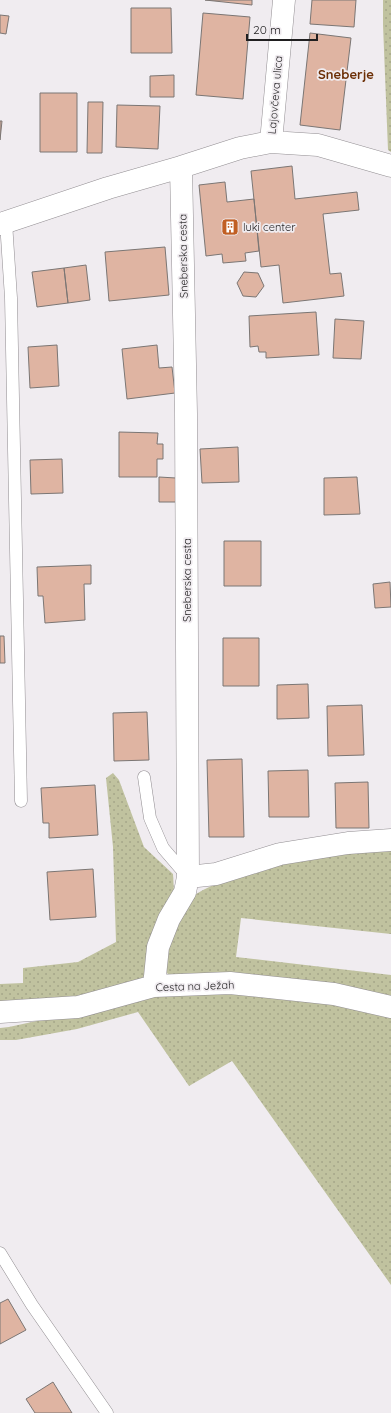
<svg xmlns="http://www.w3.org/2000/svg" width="391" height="1413" font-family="Quicksand,sans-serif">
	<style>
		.grass { fill: url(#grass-dots) }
		.building { fill: #dfb4a2; stroke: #7b7674 }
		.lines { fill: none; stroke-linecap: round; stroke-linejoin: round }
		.lane-casing { stroke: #928e92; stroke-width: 13 }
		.street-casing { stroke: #928e92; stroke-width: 23 }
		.lane { stroke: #fff; stroke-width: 12 }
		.street { stroke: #fff; stroke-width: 22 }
		.labels { text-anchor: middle; stroke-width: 3.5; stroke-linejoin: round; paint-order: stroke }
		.street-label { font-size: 11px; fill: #201f20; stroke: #f0ecf0 }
		.poi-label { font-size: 11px; fill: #201f20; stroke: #f0ecf0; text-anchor: start }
		.quarter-label { font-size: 13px; font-weight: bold; fill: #6b2e05; stroke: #f0ecf0 }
	</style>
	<defs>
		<pattern id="grass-dots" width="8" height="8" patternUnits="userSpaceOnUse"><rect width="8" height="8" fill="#c0c29f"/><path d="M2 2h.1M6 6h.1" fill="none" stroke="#a5a689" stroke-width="1.8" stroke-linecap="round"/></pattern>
	</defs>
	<rect width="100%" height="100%" fill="#f0ecf0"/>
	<!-- grass -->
	<path class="grass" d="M383,0h8v152l-3,-2 -5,-125z
		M113,773l6,7 25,67 29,27 1,17 -24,75 -8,13 -9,7 -133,29v-31l23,-1v-15l55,-6 38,-20 -3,-95 -7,-69z
		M391,849v85l-150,-16 -5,39 155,18v28l-214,-21 -10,-9 -2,-10 4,-25 17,-38 17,-10 23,-11 64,-18z
		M198,991l89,4 104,21v269l-159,-224 -43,25 -51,-74 -61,17 -61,11h-16v-12l9,-1 133,-29z"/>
	<!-- building -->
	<path class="building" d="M205,0h47v5z
		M312,0h44l-2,27 -44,-3z
		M131,8h40l1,45h-41z
		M203,13l47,4 -7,82 -47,-4z
		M0,15l9,1 -3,18 -6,-1z
		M310,33l41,5 -11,92 -40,-5z
		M174,75v22h-24v-21z
		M40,93h37v59h-37z
		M88,102h15l-1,51h-15z
		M117,105l43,1 -2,43 -42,-2z
		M0,121h2l-2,19z
		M292,166l3,33 62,-7 2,18 -36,4 7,60 11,-1 3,23 -61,7 -4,-38 -18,2 -10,-96z
		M225,182l2,20 27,-3 5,52 -14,2 1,8 -23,2 -1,-9 -16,2 -7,-71z
		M165,247l4,48 -60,6 -4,-49z
		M86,265l4,35 -22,3 -4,-35z
		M64,268l4,35 -31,4 -5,-35z
		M244,272l14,1 6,13 -8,11 -13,-1 -6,-13z
		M316,312l3,43 -53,3v-6h-7l-1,-6 -8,1 -1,-31z
		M335,319l29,2 -3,38 -28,-1z
		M57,345l2,41 -29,2 -2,-41z
		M157,345l2,23 13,-1 3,26 -48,6 -5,-50z
		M119,432l39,1 -1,11h6v15h-6v18h-38z
		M238,447l1,35 -37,1 -2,-34z
		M62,459l1,34 -32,1 -1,-34z
		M159,477l17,1v24h-17z
		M357,477l3,37 -36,1v-37z
		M224,541h37v45h-37z
		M91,565v19h-7l1,36 -40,3 -2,-27h-5l-1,-29z
		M390,582l1,25 -16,1 -2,-24z
		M0,636h4l1,27h-5z
		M223,638h36v48h-36z
		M308,684l1,34 -32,1v-34z
		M362,705l2,50 -36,1 -1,-50z
		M147,712l2,48 -35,1 -1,-48z
		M242,759l2,78h-35l-2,-77z
		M308,770l1,47h-40l-1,-46z
		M368,782l1,46h-33l-1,-45z
		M95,785l3,50 -49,3v-15h-6l-2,-35z
		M93,869l3,48 -46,3 -3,-48z
		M8,1299l18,31 -26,14v-41z
		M53,1382l19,31h-37l-9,-14z"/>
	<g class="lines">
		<!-- lane casing -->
		<g class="lane-casing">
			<path id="lane" d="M6,222l5,76 10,503
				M144,777l6,41 13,30 24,28
				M0,1253l32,52 75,108"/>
		</g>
		<!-- street casing -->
		<g class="street-casing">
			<path id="street" d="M271,142l13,-142
				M0,224l108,-36 73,-21 59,-19 31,-6 47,3 73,21
				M188,877l28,-3 64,-20 68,-11 43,-3
				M154,986l4,-39 11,-28 16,-27 3,-15 -2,-464 -5,-246
				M0,1012l78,-5 76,-21 76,-3 104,11 57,13"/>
		</g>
		<!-- lane -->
		<use href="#lane" class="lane"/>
		<!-- street -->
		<use href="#street" class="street"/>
	</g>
	<!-- icons -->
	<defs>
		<g id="building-square" transform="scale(0.9)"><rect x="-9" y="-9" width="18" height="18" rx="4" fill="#c15f23" stroke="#f0ecf0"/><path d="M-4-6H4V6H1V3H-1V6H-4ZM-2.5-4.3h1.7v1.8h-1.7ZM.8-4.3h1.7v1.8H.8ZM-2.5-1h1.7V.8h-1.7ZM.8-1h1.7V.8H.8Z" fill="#fff"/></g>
	</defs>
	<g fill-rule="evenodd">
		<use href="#building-square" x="230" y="227"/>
	</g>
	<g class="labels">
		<!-- street labels -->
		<g class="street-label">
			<text transform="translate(275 95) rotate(-85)" y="4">Lajovčeva ulica</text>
			<text transform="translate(183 256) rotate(-91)" y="4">Sneberska cesta</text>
			<text transform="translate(187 580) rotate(-90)" y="4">Sneberska cesta</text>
			<text transform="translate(195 986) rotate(-2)" y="4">Cesta na Ježah</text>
		</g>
		<!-- poi labels -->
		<g class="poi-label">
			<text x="243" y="231">luki center</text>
		</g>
		<!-- quarter labels -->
		<g class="quarter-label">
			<text x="346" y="79">Sneberje</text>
		</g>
	</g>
	<!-- scale -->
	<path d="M247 34v6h70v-6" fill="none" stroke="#201f20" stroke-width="2"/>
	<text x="253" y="34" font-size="12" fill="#201f20" stroke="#f0ecf0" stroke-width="3" paint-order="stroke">20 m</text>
</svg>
